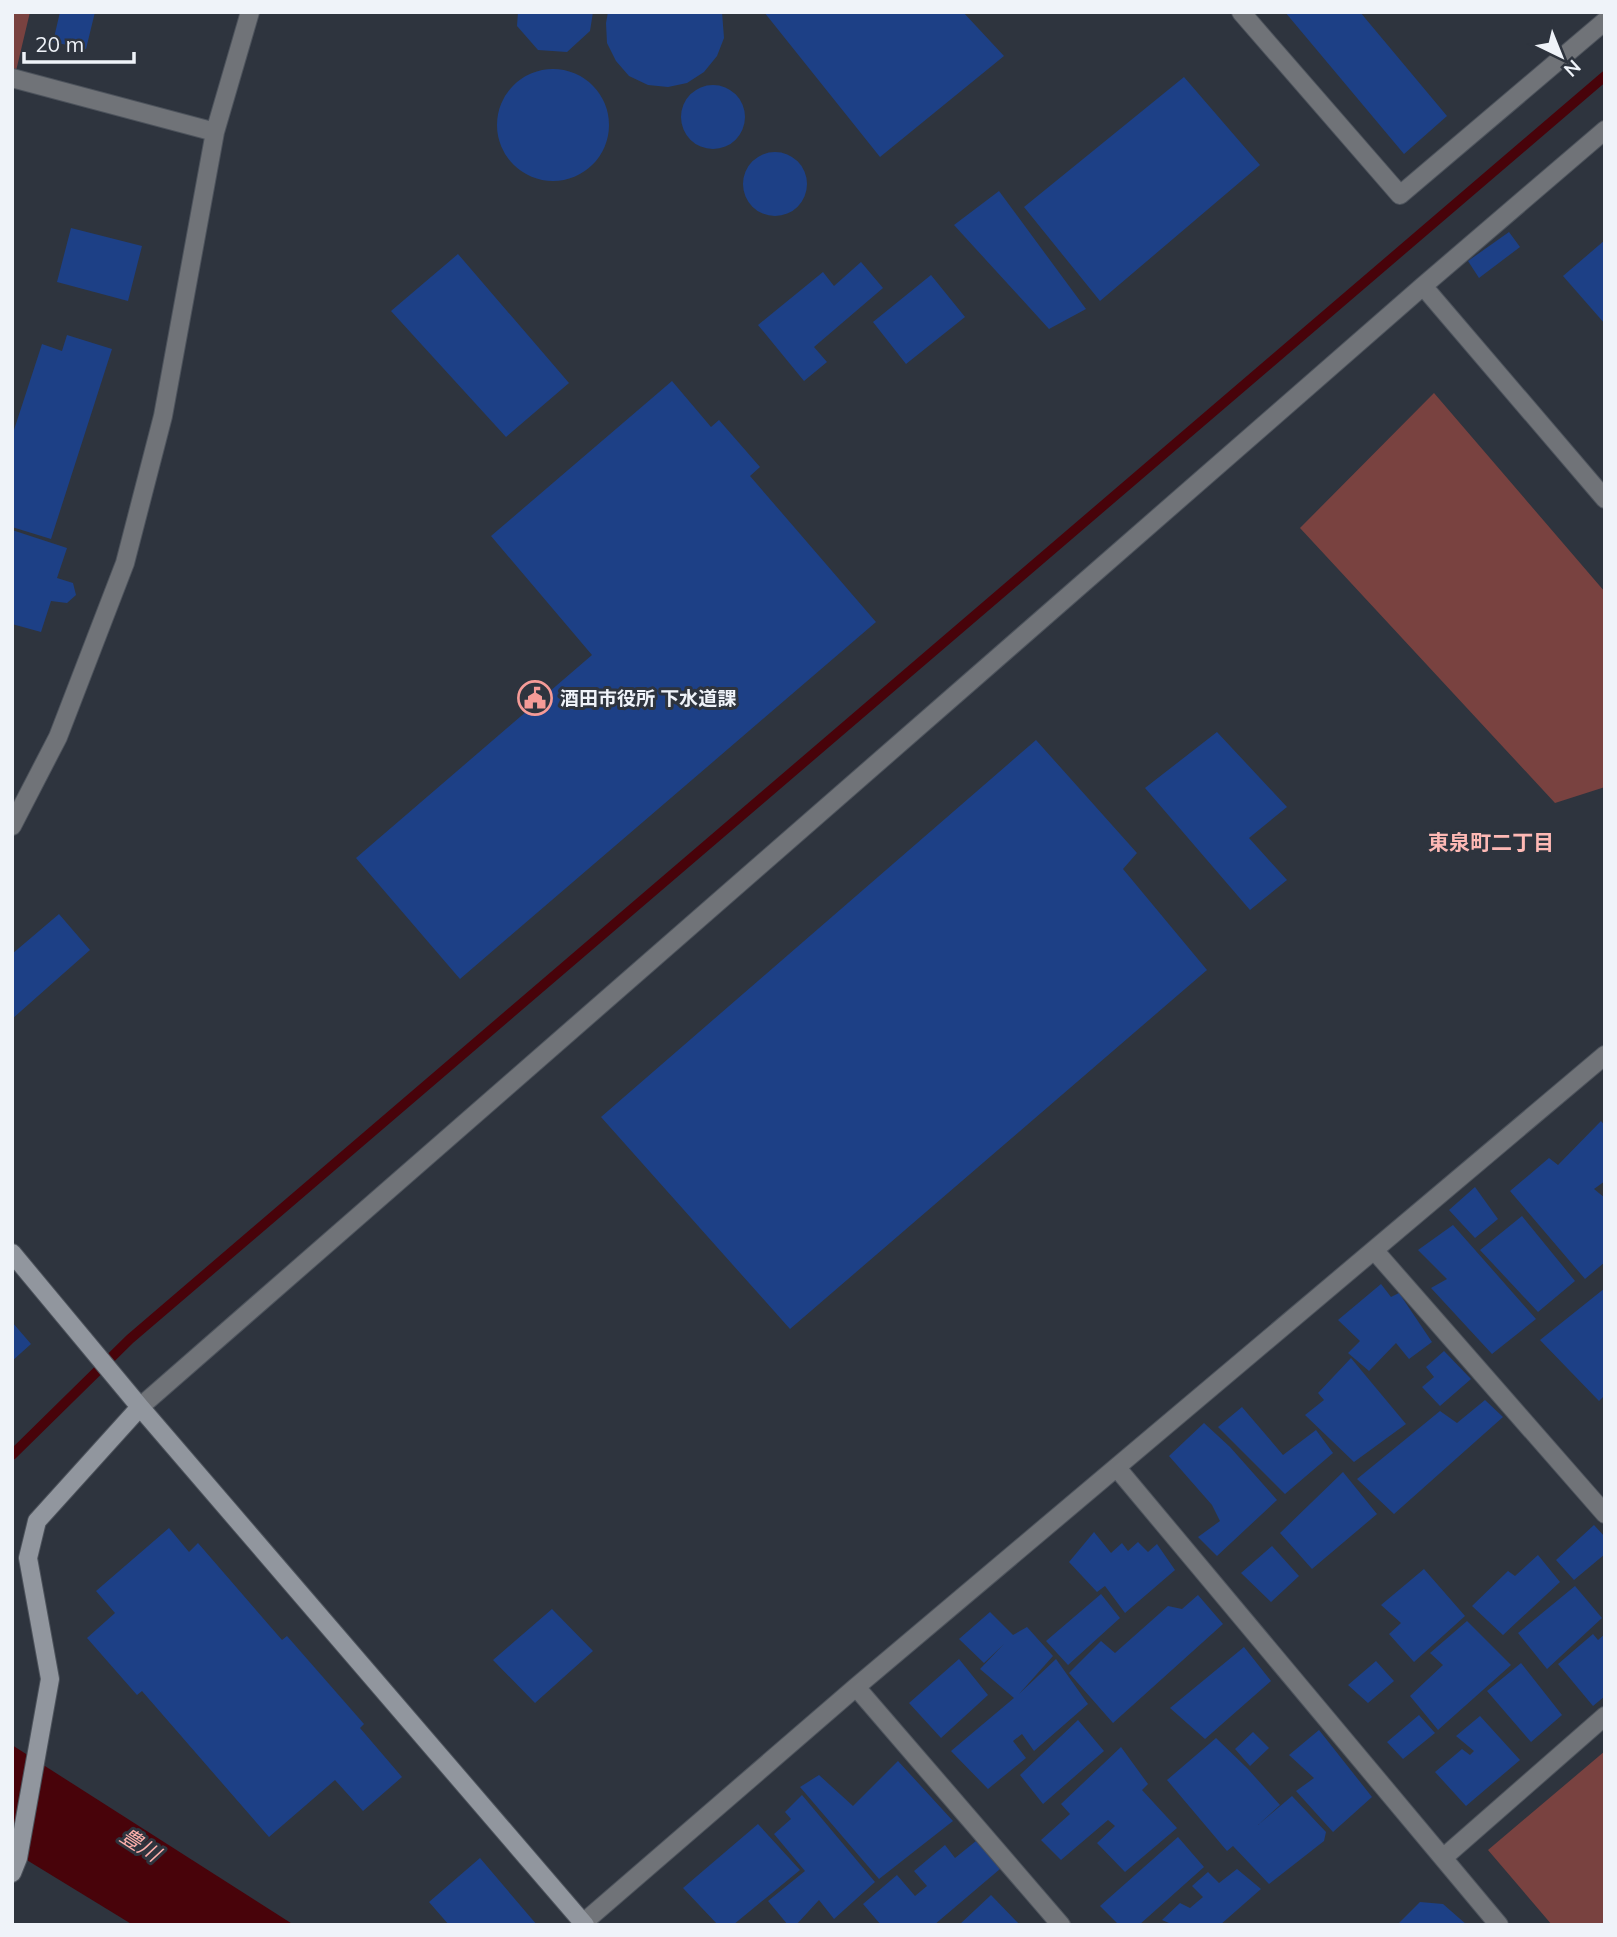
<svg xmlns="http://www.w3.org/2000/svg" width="1617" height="1937" font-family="Mulish,'Noto Sans JP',sans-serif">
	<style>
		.green { fill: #794240 }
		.water { fill: #48030a }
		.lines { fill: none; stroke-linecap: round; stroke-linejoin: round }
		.stream { stroke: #48030a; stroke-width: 10 }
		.building { fill: #1d4086 }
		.street-casing { stroke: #4d535c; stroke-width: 20 }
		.secondary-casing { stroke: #4d535c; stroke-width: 20 }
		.street { stroke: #707378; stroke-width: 18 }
		.secondary { stroke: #91969e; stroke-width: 18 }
		.labels { text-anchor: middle; stroke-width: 6; stroke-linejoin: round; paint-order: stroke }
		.poi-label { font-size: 19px; font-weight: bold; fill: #eff3f9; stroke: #2e343e; text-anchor: start }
		.neighbourhood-label { font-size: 21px; font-weight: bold; fill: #feb9b5; stroke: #2e343e }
		.water-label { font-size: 21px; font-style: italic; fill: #fdafab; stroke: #2e343e }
	</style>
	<rect width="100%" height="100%" fill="#2e343e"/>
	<!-- green -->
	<path class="green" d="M12,12h18l-14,59 -4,-1z
		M1434,393l171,199v195l-50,16 -255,-275z
		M1605,1751v174h-53l-64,-75z"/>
	<!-- water -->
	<path class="water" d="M12,1745l282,180h-161l-121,-74z"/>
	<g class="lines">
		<!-- stream -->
		<path class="stream" d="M12,1455l118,-116 1475,-1263"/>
	</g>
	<!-- building -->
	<path class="building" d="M60,12h35l-9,37 -33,-7z
		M518,12h75l-3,19 -23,21 -29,-2 -21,-24z
		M608,12h114l2,26 -7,18 -13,16 -17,11 -19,4 -20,-2 -19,-9 -13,-15 -9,-18 -1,-20z
		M764,12h199l41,44 -124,101z
		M1285,12h75l87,104 -43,38z
		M497 125a56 56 0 1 1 112 0a56 56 0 1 1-112 0Z
		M1184,77l76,88 -160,136 -76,-94z
		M681 117a32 32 0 1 1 64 0a32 32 0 1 1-64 0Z
		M743 184a32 32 0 1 1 64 0a32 32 0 1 1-64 0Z
		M999,191l87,118 -37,20 -95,-104z
		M71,228l71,18 -14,55 -71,-19z
		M1509,232l11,15 -41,31 -11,-17z
		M1605,240v84l-42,-48z
		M458,254l111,129 -63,54 -115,-126z
		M861,262l22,26 -69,59 13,15 -23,19 -46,-56 65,-53 11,14z
		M931,275l34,42 -59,47 -33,-42z
		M67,335l45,14 -61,190 -39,-12v-91l30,-92 20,7z
		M672,381l39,46 8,-7 41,47 -10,9 126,146 -416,357 -104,-121 236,-203 -101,-119z
		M12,530l55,18 -10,30 16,5 3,12 -9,8 -16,-2 -10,31 -29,-8z
		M1217,732l70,75 -38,31 38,42 -37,30 -105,-122z
		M1036,740l101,113 -14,16 84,101 -417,359 -189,-212z
		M59,914l31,36 -78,69v-65z
		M1601,1121l4,5v55l-11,8 11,9v64l-20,17 -75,-88 39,-33 9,7z
		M1475,1187l23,32 -23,19 -26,-28z
		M1522,1216l53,65 -37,31 -58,-62z
		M1453,1225l83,94 -44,35 -61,-66 16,-9 -29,-29z
		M1381,1284l10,13 8,-4 33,49 -23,17 -13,-16 -27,28 -21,-18 12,-12 -22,-21z
		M1605,1288v107l-6,6 -59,-61z
		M12,1322l19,22 -19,17z
		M1444,1351l27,28 -31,27 -18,-19 12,-10 -8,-10z
		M1351,1358l55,66 -52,38 -49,-47 19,-15 -6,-7z
		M1485,1400l18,17 -109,97 -37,-35 83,-68 17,12z
		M1242,1407l41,48 33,-25 17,23 -48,41 -67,-67z
		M1204,1423l26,24 47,53 -60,56 -19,-19 22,-16 -8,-16 -43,-49z
		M1343,1472l34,42 -65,55 -32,-36z
		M1594,1525l11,12v17l-31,26 -18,-20z
		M169,1528l20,24 9,-9 84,97 5,-4 77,88 -4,4 42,49 -39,34 -28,-31 -66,57 -127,-146 -5,4 -50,-57 28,-25 -19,-22z
		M1094,1532l17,21 11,-10 6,8 10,-9 10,10 9,-8 18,26 -50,43 -20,-27 -8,6 -28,-30z
		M1272,1546l27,30 -28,26 -30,-29z
		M1538,1555l22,27 -57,53 -31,-29 36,-35 7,5z
		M1424,1569l41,47 -51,46 -25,-28 12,-11 -20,-18z
		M1575,1586l27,32 -55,51 -29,-36z
		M1101,1594l19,24 -52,47 -22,-24z
		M1198,1595l25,29 -110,99 -44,-50 32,-32 14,12 53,-47 14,3z
		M552,1609l41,42 -58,52 -42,-43z
		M990,1612l23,23 14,-8 26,29 -34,38 37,-35 32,45 -54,47 -12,-17 -9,7 13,17 -38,31 -37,-38 63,-53 -34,-29 24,-25 -20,19 -25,-24z
		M1467,1621l44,44 -73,65 -28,-34 33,-31 -13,-12z
		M1593,1634l5,6 7,-6v62l-12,10 -35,-42z
		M1244,1647l27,34 -66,58 -35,-31z
		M959,1659l29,36 -47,43 -32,-35z
		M1376,1661l18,20 -26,22 -20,-18z
		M1521,1663l41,52 -31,27 -44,-51z
		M1419,1715l16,18 -32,26 -16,-17z
		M1480,1716l40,44 -54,46 -31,-34 27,-23 8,6 4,-4 -18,-15z
		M1078,1720l26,31 -61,53 -23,-29z
		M1319,1730l53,67 -39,35 -37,-41 18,-13 -25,-23z
		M1253,1732l16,16 -19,18 -15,-17z
		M1216,1738l32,31 32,36 -22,20 34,-29 34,36 -2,9 -55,43 -36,-38 -6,5 -60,-71z
		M1121,1747l27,37 -6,6 35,38 -52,44 -28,-29 18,-17 -7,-6 -47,40 -20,-20 29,-26 -9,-10z
		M898,1761l55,60 -74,58 -79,-92 19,-12 34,31z
		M802,1795l73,87 -41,37 -15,-19 -23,25h-8l-20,-24 37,-30 -31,-37 17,-15 -6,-7z
		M758,1824l42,46 -67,55h-15l-35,-37z
		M1178,1837l26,30 -65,58h-20l-19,-19z
		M976,1841l24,28 -66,56h-53l-18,-21 34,-29 18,21 12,-10 -13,-15 31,-26 10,13z
		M480,1858l57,67h-88l-20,-23z
		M1237,1869l24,20 -41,36h-54l3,-2 -7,-3 18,-17 10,5 13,-11 -11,-11 16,-14 11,11z
		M991,1895l29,30h-61z
		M1420,1902l23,2 24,21h-70z"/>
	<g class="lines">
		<!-- street casing -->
		<g class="street-casing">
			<path id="street" d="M1241,12l159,183 205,-174
				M12,78l203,54
				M1423,286l182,213
				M12,826l46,-89 67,-174 38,-147 52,-284 35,-120
				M1374,1250l231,264
				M140,1407l1283,-1121 182,-156
				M1117,1468l382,457
				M856,1687l205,238
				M1443,1858l162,-142
				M583,1923l273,-236 749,-632"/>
		</g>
		<!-- secondary casing -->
		<g class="secondary-casing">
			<path id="secondary" d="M12,1253l128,154 445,518
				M12,1873l6,-15 32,-179 -22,-121 9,-37 103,-114"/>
		</g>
		<!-- street -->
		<use href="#street" class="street"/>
		<!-- secondary -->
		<use href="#secondary" class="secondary"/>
	</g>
	<!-- icons -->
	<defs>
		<g id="civic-ring" transform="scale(1.75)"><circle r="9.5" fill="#2e343e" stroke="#f59b97" stroke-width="1.5"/><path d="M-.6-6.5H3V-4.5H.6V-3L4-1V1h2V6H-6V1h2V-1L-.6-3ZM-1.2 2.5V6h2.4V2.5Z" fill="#f59b97"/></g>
	</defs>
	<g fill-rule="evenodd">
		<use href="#civic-ring" x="535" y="698"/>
	</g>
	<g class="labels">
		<!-- poi labels -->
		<g class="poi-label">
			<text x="560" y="705">酒田市役所 下水道課</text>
		</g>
		<!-- neighbourhood labels -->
		<g class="neighbourhood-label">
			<text x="1491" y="850">東泉町二丁目</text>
		</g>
		<!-- water labels -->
		<g class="water-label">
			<text transform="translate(140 1845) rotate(33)" y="7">豊川</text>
		</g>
	</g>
	<!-- border -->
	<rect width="1617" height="1937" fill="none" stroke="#eff3f9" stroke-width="28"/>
	<!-- north arrow -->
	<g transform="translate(1561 56) rotate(137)" stroke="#2e343e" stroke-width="5" paint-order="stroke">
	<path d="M0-5L12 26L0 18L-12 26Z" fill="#eff3f9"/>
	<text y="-10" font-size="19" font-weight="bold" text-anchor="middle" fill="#eff3f9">N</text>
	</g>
	<!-- scale -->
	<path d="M24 52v10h110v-10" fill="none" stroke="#eff3f9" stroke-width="3.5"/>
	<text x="35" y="52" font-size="21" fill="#eff3f9" stroke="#2e343e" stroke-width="5" paint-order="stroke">20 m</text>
</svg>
